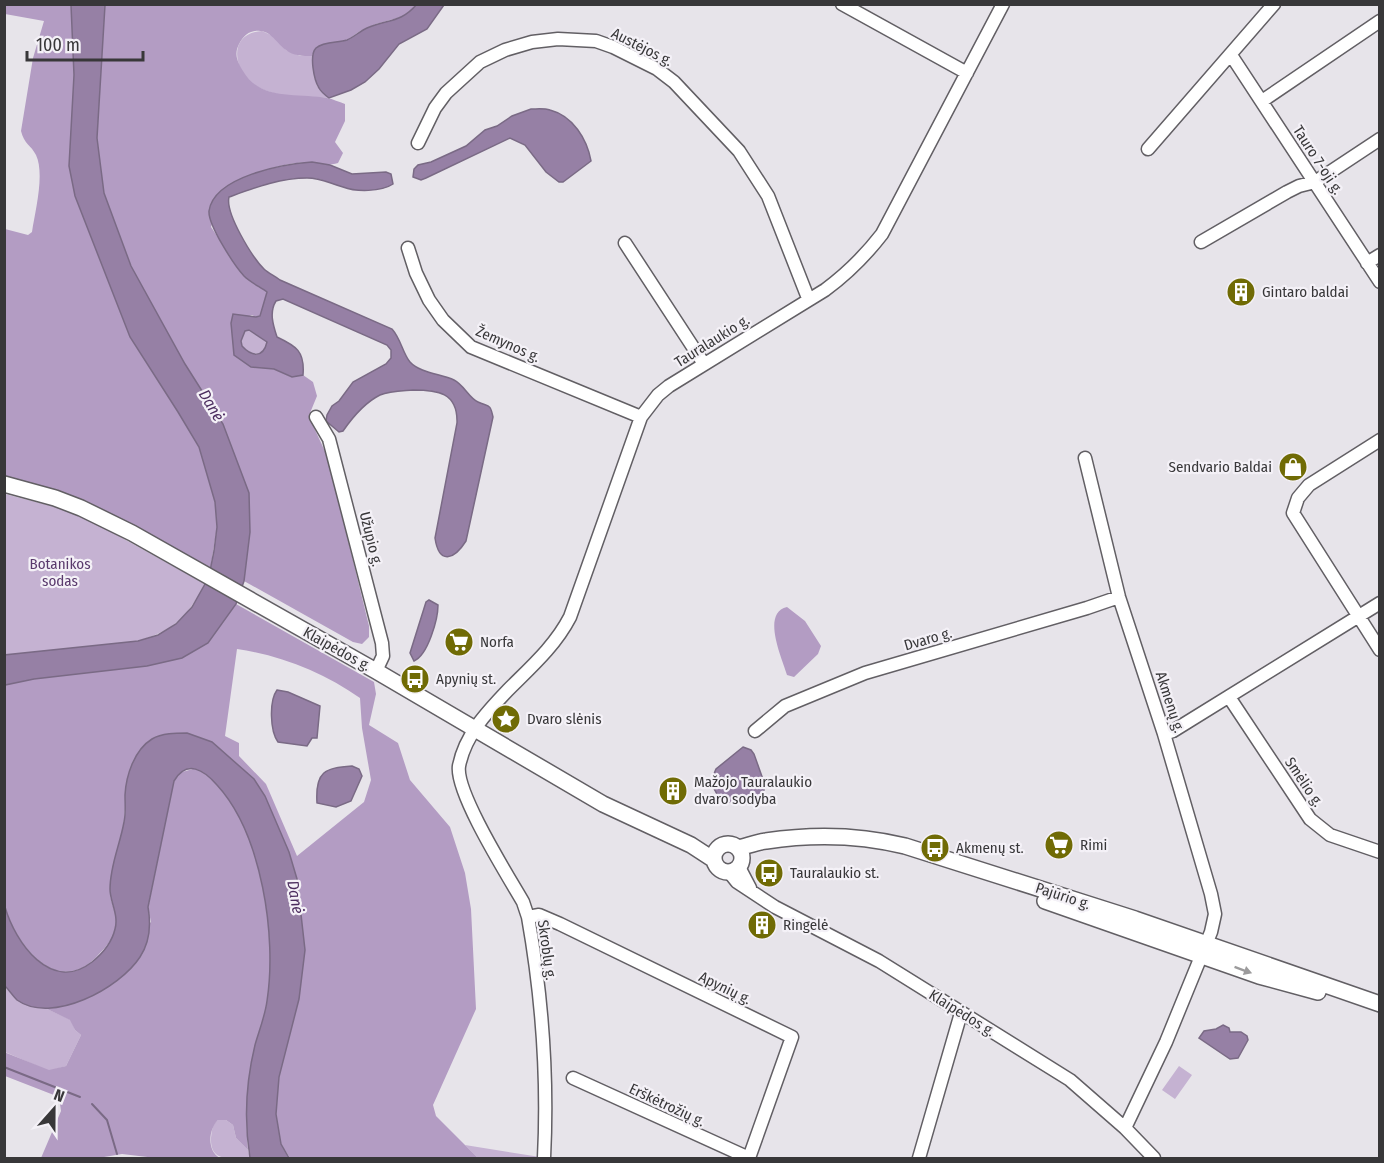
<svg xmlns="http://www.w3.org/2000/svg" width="1384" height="1163" font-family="'Fira Sans Condensed',sans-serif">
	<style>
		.green { fill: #c5b2d2 }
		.forest { fill: #b39cc3; fill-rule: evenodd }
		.water { fill: #9680a5; stroke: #7a6a85; stroke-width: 1.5; fill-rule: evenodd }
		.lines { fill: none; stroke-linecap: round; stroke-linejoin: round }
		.stream { stroke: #7a6a85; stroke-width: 2 }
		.minor-casing { stroke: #625f64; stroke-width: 15 }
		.major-casing { stroke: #625f64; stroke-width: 18 }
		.minor { stroke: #fff; stroke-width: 12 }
		.major { stroke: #fff; stroke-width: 15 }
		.oneway { fill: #9c9b9c }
		.labels { text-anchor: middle; stroke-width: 4.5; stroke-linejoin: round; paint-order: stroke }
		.street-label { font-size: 15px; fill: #383739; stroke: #f4f1f7 }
		.poi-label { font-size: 15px; fill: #383739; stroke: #f4f1f7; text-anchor: start }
		.park-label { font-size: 15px; fill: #5a3a6d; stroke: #f4f1f7 }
		.water-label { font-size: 16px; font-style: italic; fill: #4b2c5e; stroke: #f4f1f7 }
	</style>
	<rect width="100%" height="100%" fill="#e7e4ea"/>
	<!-- green -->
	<path class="green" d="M262,31l13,6 11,13 14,6h12l5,30 12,12c-23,-1 -51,0 -71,-11 -25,-13 -32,-54 4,-56z
		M249,330l18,12c-4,17 -16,13 -25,4l-1,-5 4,-10z
		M5,494l58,15 34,15 108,60c-19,34 -29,45 -67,57l-133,14z
		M4,986l13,14 12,5 16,3 26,12 4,10 6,5 -15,31 -17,5 -44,-19z
		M1179,1066l13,9 -17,24 -13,-9z
		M218,1120h8l7,5 3,13 12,12 2,8c-20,0 -40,5 -39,-20 1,-8 1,-13 7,-18z
		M465,1145l75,12v1h-62z"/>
	<!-- forest -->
	<path class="forest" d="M5,5h66l3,70 -1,40 2,81 55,141 48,75 21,35 16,55 2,25 -7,44 -205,-93v-249l23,6 4,-3c3,-20 13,-58 4,-77 -5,-10 -12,-11 -15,-24l12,-73 11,-37 -39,-7z
		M105,5h312l-9,10 -32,9 -16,7 -11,8 -34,10 -3,7c-9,0 -19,0 -26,-6 -11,-8 -17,-24 -35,-18 -7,2 -12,11 -14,17 -2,9 2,15 6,22 17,30 55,22 84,27 6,1 12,4 18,6v17l-10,21 8,11 -5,10c-13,4 -27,-1 -41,0 -28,3 -51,15 -75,27l-11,37 33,49 23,16 -7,24 -4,1 -4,-2 -21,8 20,44 23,2 18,8 11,-2 10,7 4,14 -7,17 1,8 17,37 41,168v11l-7,7 -9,-2 -109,-61 6,-49 -27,-108 -38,-60 -54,-98 -27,-73 -7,-55z
		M236,604l138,78 2,12 -7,31 29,18 12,37 40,47 15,46 6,36 5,100 -43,96 3,11 42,42h-60l-5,-1 -1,1h-122l-9,-14 -5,-30 3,-37 20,-78 -2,-120 -8,-27 -24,-56 -11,-17 -42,-37 -87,53c1,24 -4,46 -9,69 -2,8 -6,18 -6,27 0,12 8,23 6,36 -2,11 -10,20 -17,27 -40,46 -82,-7 -94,-47l-1,-222 204,-42zM237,649c43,6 88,24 123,49l2,30 9,52 -7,22 -67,54 -31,-72 -27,-28v-13l-14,-7z
		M787,607l18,14 16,25 -3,8 -24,23 -7,-2c-5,-17 -26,-62 0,-68z
		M196,768c64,33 82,170 71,234 -2,15 -8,29 -12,44 -8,34 -10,69 -7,104l-12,-12 -3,-13 -7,-5h-8c-10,10 -11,31 2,38h-64l-34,-4 -24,4h-57l20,-47 -2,-14 -54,-21 -1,-24 45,18 17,-4 15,-31 -6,-5 -5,-10 -25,-12 22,-3 84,-83 -3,-14 26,-127 5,-8z"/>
	<!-- water -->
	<path class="water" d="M417,4l27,1 -17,24 -28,15 -20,25 -14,13 -14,8 -22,8c-4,-3 -8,-6 -10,-10 -5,-8 -10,-33 -3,-40 8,-7 22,-5 31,-8 7,-3 13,-9 20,-12 21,-9 34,-5 50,-24z
		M71,5h34l-8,133 7,55 27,73 54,98 38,60 26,69 1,39 -6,49 -8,23 -28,39 -26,15 -35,8 -113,13 -29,6 -1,-30 134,-14 20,-6 18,-11 16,-17 13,-23 5,-13 4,-20 3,-24 -2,-25 -16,-55 -21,-35 -48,-75 -55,-141 -6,-30 5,-91z
		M531,109c6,0 13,-1 19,1 23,6 37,29 41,51l-28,21h-4l-13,-10 -21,-27 -15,-7 -84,40 -5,2 -8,-3 1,-8 4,-4 13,-3 35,-16 19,-16 12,-4 15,-10z
		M312,162l18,3 22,9 34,-2 5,2 2,10c-12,8 -37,8 -50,3 -15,-4 -21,-9 -36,-9 -27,0 -53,10 -78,19 -4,16 23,60 35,72 4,4 11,7 16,11l112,49c9,10 11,25 18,33 10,11 31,12 44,18 10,5 15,18 24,22 11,5 12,1 15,15l-27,124c-12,19 -27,24 -31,-3l22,-115c1,-31 -20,-33 -44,-33 -11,1 -23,1 -33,5 -14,7 -28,23 -37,36l-4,1 -13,-11 1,-6 5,-9 7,-5 14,-19 33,-18 5,-6v-8l-4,-5 -104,-46 -7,2c-7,11 -3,24 1,36 19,9 28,14 26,38l-11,2 -18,-8 -23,-2 -17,-12 -3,-32 2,-9 23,3 4,-1 7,-24c-7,-5 -17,-10 -23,-16 -10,-11 -36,-51 -35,-65 5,-35 75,-47 103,-49zM249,330l18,12c-4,17 -16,14 -25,4l-1,-5 4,-10z
		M429,600l9,5c0,14 -10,50 -24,56l-4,-8 16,-51z
		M277,690l11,2 32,14 -3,32h-5l-5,8 -29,-4c-8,-11 -9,-41 -1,-52z
		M187,733l25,9 42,37 11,17 24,56 8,27 8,71 -6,49 -20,78 -3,37 5,30 8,14h-39c-6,-37 -4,-76 5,-113 4,-14 10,-29 12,-44 10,-64 -5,-167 -50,-216 -13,-15 -30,-26 -43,-4l-26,126c3,17 2,35 -8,50 -20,31 -88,68 -123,43 -4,-4 -8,-10 -12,-14v-79c10,35 46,87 87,55 10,-8 20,-20 23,-33 4,-14 -5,-27 -5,-40 0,-24 10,-44 14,-67 2,-9 1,-18 1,-27 1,-19 9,-45 27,-56 10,-6 24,-6 35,-6z
		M743,747l8,3 3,4 11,31c-2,21 -29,24 -44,13 -6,-4 -7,-10 -10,-17l5,-12z
		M352,766l7,3 3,7 -11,25 -15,6 -19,-4c-2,-32 8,-35 35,-37z
		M1223,1025l6,3 1,4h11l6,4 1,4 -10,18 -8,1 -31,-21 5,-7 12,-2z"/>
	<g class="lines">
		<!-- stream -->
		<path class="stream" d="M4,1067l76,30
			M92,1104l15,16 10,34"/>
		<!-- minor casing -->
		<g class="minor-casing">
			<path id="minor" d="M842,4l125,69
				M1231,55l149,227
				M1262,101l118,-80
				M418,143l17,-35 11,-15 34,-31 25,-12 27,-8 26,-3 38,2 17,6 44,22 17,13 65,69 29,45 40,102
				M1148,149l126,-145
				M1201,242l86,-50 12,-6 16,-4 65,-43
				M625,243l79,121
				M408,248l8,25 13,27 14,20 28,27 170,70
				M1367,263l13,-8
				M316,417l13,22 53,204 1,13 -7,15
				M1380,440l-71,45 -11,13 -5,15 87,137
				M1085,458l34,139 45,137 47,160 4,20 -4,18 -45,110 -41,86
				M1229,697l81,122 20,16 50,17
				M755,731l30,-25 80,-33 222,-65 32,-11
				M1164,734l9,-3 207,-128
				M739,867l11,21
				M729,872l8,10 38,25 104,54 191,119 55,48 29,30
				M528,917l11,-2 21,9 232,113 -43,121
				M573,1078l176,80
				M544,1158c4,-80 -2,-162 -16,-241l-5,-15c-15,-26 -68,-110 -64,-136 6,-31 28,-54 49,-76 23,-23 47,-44 62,-73l71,-200 17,-22 11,-9 156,-96c23,-17 40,-34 57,-56l121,-230
				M919,1158l42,-145"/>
		</g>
		<!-- major casing -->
		<g class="major-casing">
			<path id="major" d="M4,484l51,14 26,10 51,25 244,138 227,133 88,41 23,15
				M714 858a14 14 0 1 1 28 0a14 14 0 1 1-28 0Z
				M738,848c9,-2 19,-6 28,-7 46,-7 94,-6 139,5l230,73 245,85
				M1045,901l214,75 59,16"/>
		</g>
		<!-- minor -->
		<use href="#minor" class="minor"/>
		<!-- major -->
		<use href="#major" class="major"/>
	</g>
	<!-- one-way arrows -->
	<defs><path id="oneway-solid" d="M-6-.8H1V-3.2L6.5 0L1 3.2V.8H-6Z" transform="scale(1.5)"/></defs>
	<use class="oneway" href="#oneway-solid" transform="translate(1243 970) rotate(20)"/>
	<!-- icons -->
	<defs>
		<g id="building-disc" transform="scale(1.5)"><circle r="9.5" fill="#706b05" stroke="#f4f1f7"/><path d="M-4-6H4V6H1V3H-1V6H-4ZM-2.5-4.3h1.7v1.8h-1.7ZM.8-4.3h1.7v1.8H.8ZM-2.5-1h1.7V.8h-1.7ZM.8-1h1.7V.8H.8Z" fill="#fff"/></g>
		<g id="shop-disc" transform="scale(1.5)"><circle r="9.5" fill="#706b05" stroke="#f4f1f7"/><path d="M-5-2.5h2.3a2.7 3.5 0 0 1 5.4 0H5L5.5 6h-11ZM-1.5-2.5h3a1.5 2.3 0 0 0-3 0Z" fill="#fff"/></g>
		<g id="supermarket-disc" transform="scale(1.5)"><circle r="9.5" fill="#706b05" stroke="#f4f1f7"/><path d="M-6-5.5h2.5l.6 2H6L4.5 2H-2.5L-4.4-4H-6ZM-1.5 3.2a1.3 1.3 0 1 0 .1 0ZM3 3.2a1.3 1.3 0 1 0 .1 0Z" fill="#fff"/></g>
		<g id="bus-disc" transform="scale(1.5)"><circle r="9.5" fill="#706b05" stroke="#f4f1f7"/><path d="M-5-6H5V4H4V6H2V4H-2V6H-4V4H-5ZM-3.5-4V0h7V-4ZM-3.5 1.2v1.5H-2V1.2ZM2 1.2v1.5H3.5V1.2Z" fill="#fff"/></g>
		<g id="sight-disc" transform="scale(1.5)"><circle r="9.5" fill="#706b05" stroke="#f4f1f7"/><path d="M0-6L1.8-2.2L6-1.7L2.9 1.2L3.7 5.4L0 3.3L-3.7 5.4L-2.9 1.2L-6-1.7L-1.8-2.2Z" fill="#fff"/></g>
	</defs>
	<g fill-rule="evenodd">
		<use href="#building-disc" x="1241" y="292"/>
		<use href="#shop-disc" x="1293" y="467"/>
		<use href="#supermarket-disc" x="459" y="642"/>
		<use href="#bus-disc" x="415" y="679"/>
		<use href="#sight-disc" x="506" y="719"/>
		<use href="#building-disc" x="673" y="791"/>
		<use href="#supermarket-disc" x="1059" y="845"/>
		<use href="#bus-disc" x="935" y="848"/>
		<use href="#bus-disc" x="769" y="873"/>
		<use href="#building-disc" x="762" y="925"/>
	</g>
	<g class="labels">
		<!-- street labels -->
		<g class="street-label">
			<text transform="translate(642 47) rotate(27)" y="5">Austėjos g.</text>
			<text transform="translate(1318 160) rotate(57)" y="5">Tauro 7-oji g.</text>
			<text transform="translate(712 341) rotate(-32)" y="5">Tauralaukio g.</text>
			<text transform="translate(508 344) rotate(24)" y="5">Žemynos g.</text>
			<text transform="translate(371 539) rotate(76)" y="5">Užupio g.</text>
			<text transform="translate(928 639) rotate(-16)" y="5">Dvaro g.</text>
			<text transform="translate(337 649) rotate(29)" y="5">Klaipėdos g.</text>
			<text transform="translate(1170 702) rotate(72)" y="5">Akmenų g.</text>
			<text transform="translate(1304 782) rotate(56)" y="5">Smėlio g.</text>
			<text transform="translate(1063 896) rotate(18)" y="5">Pajūrio g.</text>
			<text transform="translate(547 950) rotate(82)" y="5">Skroblų g.</text>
			<text transform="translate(725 988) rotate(26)" y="5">Apynių g.</text>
			<text transform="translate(962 1013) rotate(32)" y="5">Klaipėdos g.</text>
			<text transform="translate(667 1105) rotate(25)" y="5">Erškėtrožių g.</text>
		</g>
		<!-- poi labels -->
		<g class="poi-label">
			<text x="1262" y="297">Gintaro baldai</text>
			<text x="1272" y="472" text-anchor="end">Sendvario Baldai</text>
			<text x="480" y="647">Norfa</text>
			<text x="436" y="684">Apynių st.</text>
			<text x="527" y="724">Dvaro slėnis</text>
			<text x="694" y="787">Mažojo Tauralaukio<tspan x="694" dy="17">dvaro sodyba</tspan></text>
			<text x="1080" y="850">Rimi</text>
			<text x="956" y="853">Akmenų st.</text>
			<text x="790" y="878">Tauralaukio st.</text>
			<text x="783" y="930">Ringelė</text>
		</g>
		<!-- park labels -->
		<g class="park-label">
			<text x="60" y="569">Botanikos<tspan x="60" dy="17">sodas</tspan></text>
		</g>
		<!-- water labels -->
		<g class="water-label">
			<text transform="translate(212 405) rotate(59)" y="6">Danė</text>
			<text transform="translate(296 897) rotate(80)" y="6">Danė</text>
		</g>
	</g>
	<!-- border -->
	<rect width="1384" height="1163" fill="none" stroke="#383739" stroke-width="12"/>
	<!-- north arrow -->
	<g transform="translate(54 1109) rotate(21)" stroke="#f4f1f7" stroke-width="4.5" paint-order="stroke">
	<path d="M0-4.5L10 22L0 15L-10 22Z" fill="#383739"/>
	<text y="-9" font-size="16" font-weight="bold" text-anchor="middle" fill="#383739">N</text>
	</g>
	<!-- scale -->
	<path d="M27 51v9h116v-9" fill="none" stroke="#383739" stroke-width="3"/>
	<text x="36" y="51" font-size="18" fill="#383739" stroke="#f4f1f7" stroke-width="4.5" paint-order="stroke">100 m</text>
</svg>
